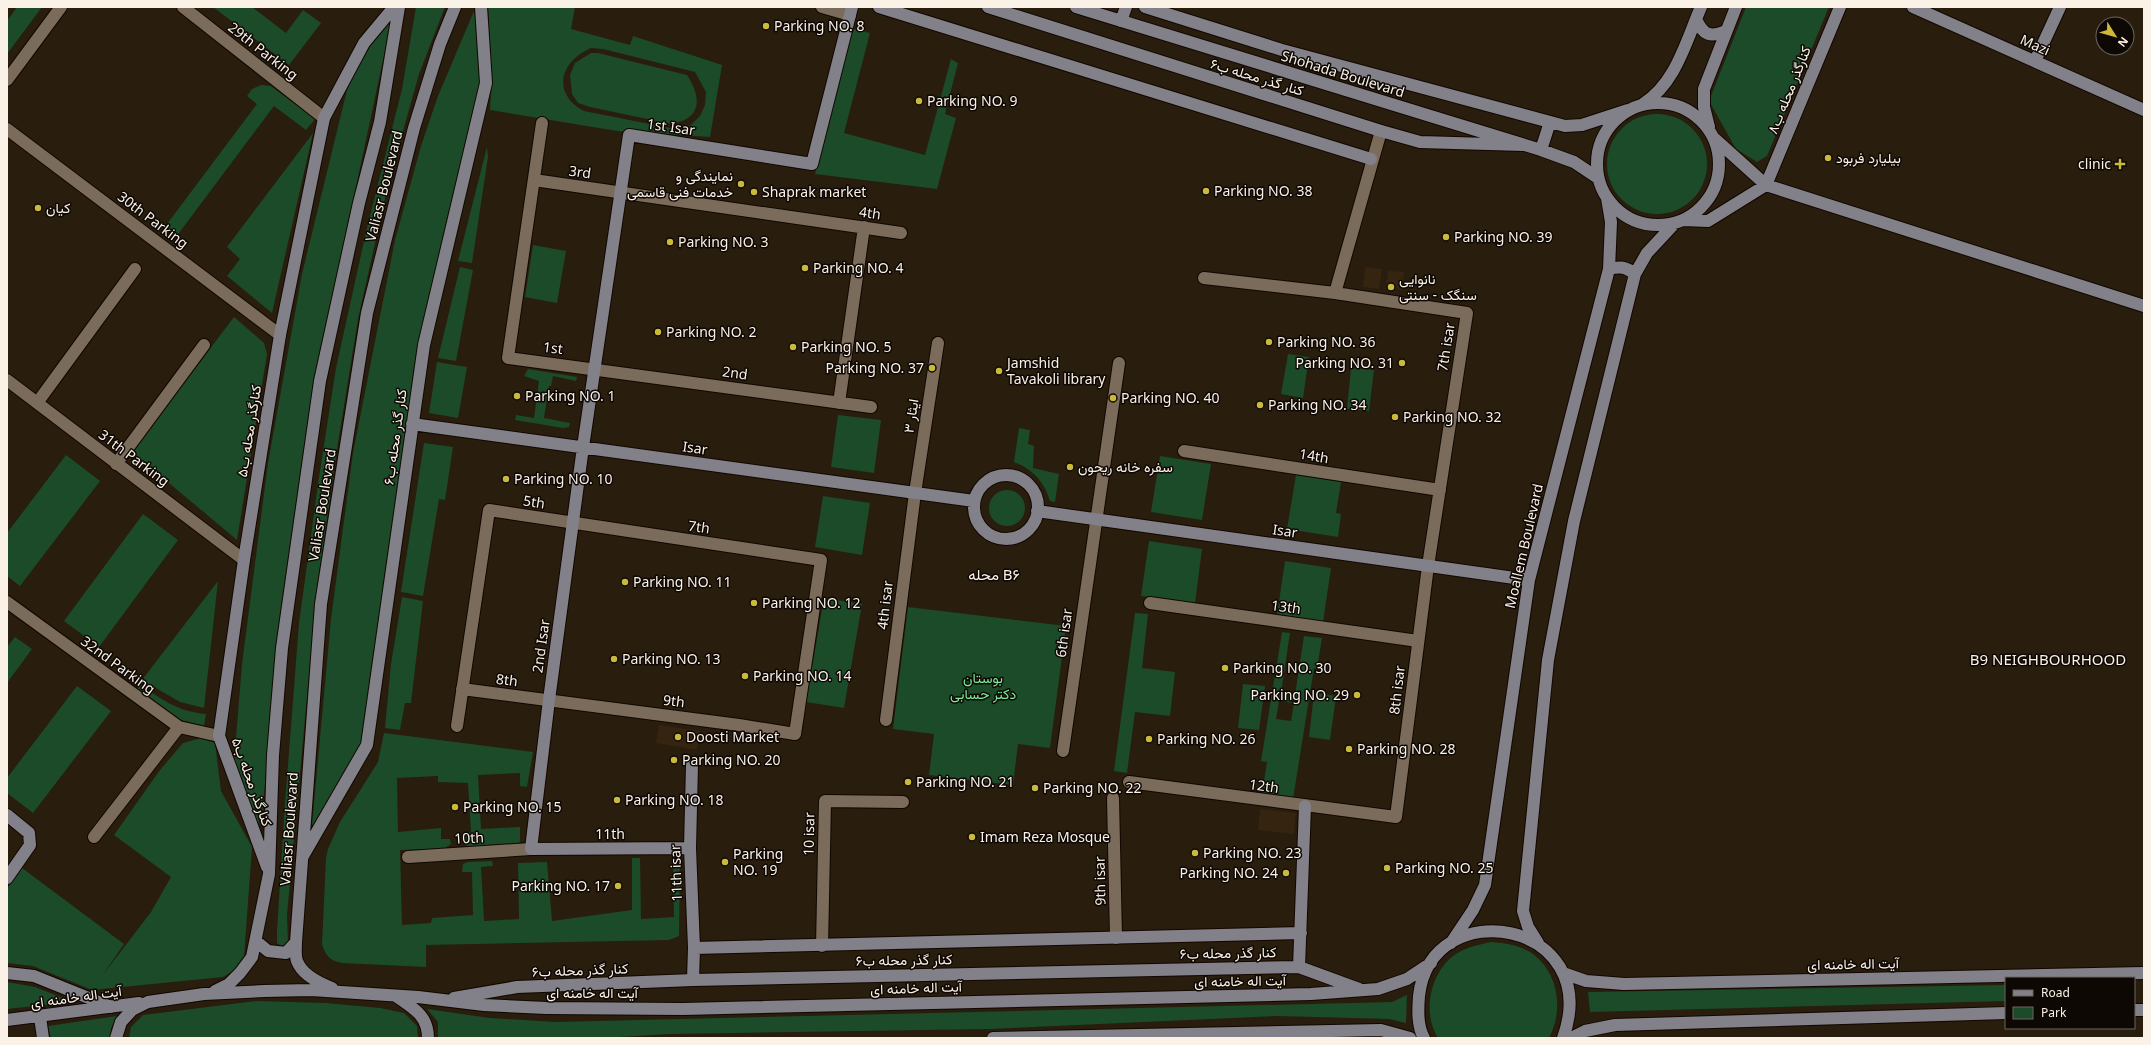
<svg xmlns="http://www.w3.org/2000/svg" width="2151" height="1045" font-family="'Noto Sans',Vazirmatn,sans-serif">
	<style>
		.built { fill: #35240f }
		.green { fill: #1b4b29; fill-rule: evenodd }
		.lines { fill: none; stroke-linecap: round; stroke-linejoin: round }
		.street-casing { stroke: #120700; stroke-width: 14 }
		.secondary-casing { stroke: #120700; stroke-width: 14 }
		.street { stroke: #7b6b5a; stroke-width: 12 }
		.secondary { stroke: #828089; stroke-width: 12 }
		.poi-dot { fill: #cbba39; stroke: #0e0804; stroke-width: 1.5 }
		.labels { text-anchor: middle; stroke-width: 3; stroke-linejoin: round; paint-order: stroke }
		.poi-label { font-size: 14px; fill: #faf1e7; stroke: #0e0804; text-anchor: start }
		.street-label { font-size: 14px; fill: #faf1e7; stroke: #0e0804 }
		.park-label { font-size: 14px; fill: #7ced99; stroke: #0e0804 }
		.neighbourhood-label { font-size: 15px; fill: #faf1e7; stroke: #0e0804 }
	</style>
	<rect width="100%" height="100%" fill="#291d0d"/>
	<!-- built -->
	<path class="built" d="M1365,267l17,2 -3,20 -16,-2z
		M1388,271l16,1 -2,18 -16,-2z
		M659,725l41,6 -3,19 -41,-7z
		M1260,809l36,4 -2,21 -36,-4z"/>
	<!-- green -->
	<path class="green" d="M17,7h25l-35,47v-33z
		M213,7h39l34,26 17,-23 18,13 -32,42z
		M416,7h29l-26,67 -30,107 -31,138 -20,124 -21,145 -30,327 1,26 -2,4 -5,1 -4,-3v-12l8,-128 14,-180 20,-146 17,-109 30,-136 36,-143z
		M488,7h87l-4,22 59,16 3,-9 89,29 -12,72 -93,-6 -127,-21 2,-31zM591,48l12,1 92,23 11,20 -1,13 -5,11 -9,9 -16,4 -91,-18c-32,-17 -25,-49 7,-63z
		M1746,7h83l-62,149 -10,6 -21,-13 -27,-48z
		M474,11l6,30v48l-67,300 -28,182 -22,175 -45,75 -6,4 19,-206 22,-166 42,-213 26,-94 17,-50z
		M392,18l-76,356 -33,223 -22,229 -11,-16 -16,-48 8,-98 26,-201 34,-189 46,-188 30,-54z
		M851,28l19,5 -26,100 81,22 26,-96 7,4 -13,51 11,4 -19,71 -122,-15z
		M591,53h7l89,22c15,23 15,44 -16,49l-81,-17 -12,-4 -6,-9 -2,-19 5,-12z
		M261,85l10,1 44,33 -9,11 -32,-24 -98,131 -12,-9 93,-124 -10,-8 5,-7z
		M1607 164a50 50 0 1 1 100 0a50 50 0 1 1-100 0Z
		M313,133l-41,180 -45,-37 13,-17 -13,-12z
		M487,147l1,10 -16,106 -14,-2z
		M533,245l33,6 -9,52 -32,-6z
		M460,267l13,3 -17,91 -18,-3z
		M234,317l30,26 3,11 -30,186 -105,-88z
		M1288,354l21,3 -6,41 -22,-4z
		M437,362l30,5 -9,51 -29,-5z
		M1351,368l23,2 -5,41 -22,-2z
		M528,369l49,8 -1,4 -23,-5 -2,10h-2l-5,32 26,5 -1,4 -6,1 -48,-8 1,-5 18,3 5,-37 -15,-5z
		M838,415l43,5 -7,53 -43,-6z
		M1019,428l11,2 -2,14 6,2 -1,22 26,6 -4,28 -5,-1c-6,-20 -17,-31 -36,-39z
		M424,443l29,4 -8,53 -6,-1 -16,97 -22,-4z
		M66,455l34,26 -80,105 -13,-10v-43z
		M1160,456l51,8 -9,56 -51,-8z
		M1296,475l45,7 -5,31 5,1 -3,23 -51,-8z
		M989 508a18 18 0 1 1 36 0a18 18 0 1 1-36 0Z
		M823,496l47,7 -8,52 -47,-8z
		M143,514l35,26 -79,107 -35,-26z
		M1149,541l53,8 -7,54 -54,-7z
		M1285,561l46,7 -8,54 -46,-7z
		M218,581l-14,127 -24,-6 -38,-22z
		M402,597l21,4 -12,102h-6l-5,27 -15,-2 6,-64z
		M824,598l38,6 -18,104 -38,-6z
		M908,607l158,19 -16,122 -32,-4 -5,41 -84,-10 5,-41 -41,-5z
		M1135,613l13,1 -6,54 33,4 -5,44 -35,-4 -8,61 -13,-2z
		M1282,632l8,1 -9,60 14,2 9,-59 18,2 -5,31 -3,-1 -21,131 -31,-5 5,-32 -6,-1zM1279,701l15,2 -3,18 -15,-2z
		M15,637l17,12 -25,34v-36z
		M1243,684l22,2 -6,44 -21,-2z
		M141,685c21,15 39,27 65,29l-2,12 -30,-8 -41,-26z
		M77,686l34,25 -78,102 -26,-20v-15z
		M1314,693l22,3 -6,44 -21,-3z
		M384,733l149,19 -6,35 -7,-1v-13l-42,2 3,54 39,-2v14l-3,5 -48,2 -4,-4 -2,-11 8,-1 -3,-49 -30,-1v-6l-41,2 1,54 43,-4v11h9l1,5 -7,5 -44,1 2,75 29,-2 1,-5 41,-3 -1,-43h-10l1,-8 5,-2 24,-1 1,5 -12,1 3,54 35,-2 -1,-56 29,-1 5,59 80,-11v-52h8l1,61 33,-2 -1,-58 7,1 -1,76 -10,4 -243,5v22l-84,-4c-12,-2 -17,-8 -20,-19l4,-86 2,-9 12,-27 38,-60z
		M201,738l14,5 6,48 31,56 -8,110 -8,12 -13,8 -131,13 -59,-24 -26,-3v-74l15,-21 102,76 -22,32 49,-64 20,-35 -57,-42 46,-65 23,-27z
		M1491,942c14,1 27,3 39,10 29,19 34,58 19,86h-111c-16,-25 -8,-64 15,-82 12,-9 25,-11 38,-14z
		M7,982l28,5 38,15 -66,7z
		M2006,985v16l-416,11 -2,-20z
		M1407,995l-1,28 -17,-4 -112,-3 -287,13 -320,5 -67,4h-165v-16l-11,-13 63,9 65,4 837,-20z
		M257,1001l69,2 54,5 24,5 13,13 1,12h-289l2,-11 12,-12z
		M117,1016l-6,12 -1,10h-59l-3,-12z"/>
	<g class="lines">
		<!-- street casing -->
		<g class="street-casing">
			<path id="street" d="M183,7l141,111
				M822,7l28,8
				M7,80l54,-73
				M542,123l-34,235 363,49
				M7,129l273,206
				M534,180l367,53
				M1204,278l131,15
				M7,380l237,180
				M37,403l98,-134
				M839,403l25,-176
				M1184,451l256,39
				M116,464l88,-119
				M7,602l172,125 40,9
				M1150,603l268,38
				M886,720l29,-227 23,-150
				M457,726l32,-216 332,50 -26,174 -56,-9 -277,-36
				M1063,751l56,-388
				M1129,782l267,35 32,-251 39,-253 -132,-20 46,-162
				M1113,798l3,140
				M94,837l85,-110
				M408,857l123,-8
				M822,946l3,-145 78,1"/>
		</g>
		<!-- secondary casing -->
		<g class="secondary-casing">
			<path id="secondary" d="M879,7l492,152
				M988,7l393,124 39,11 103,3
				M1076,7l465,143 33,12 24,16
				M1145,7l137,43 283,76 17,-1 46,-15
				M1913,7l231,103
				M1696,19c7,16 14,19 30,12
				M1121,21l5,-14
				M2035,61l25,-54
				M1597 164a61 61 0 1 1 122 0a61 61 0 1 1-122 0Z
				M1643,104c33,-21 43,-63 58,-97
				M1709,127l-5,-20v-18l32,-82
				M1715,139l51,46 378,121
				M1541,150l9,-28
				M1766,185l74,-178
				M1683,220l25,1 58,-36
				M1609,269c11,-3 17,-2 26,5
				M412,424l562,77
				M974 507a32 32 0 1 1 64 0a32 32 0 1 1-64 0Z
				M1037,511l492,69
				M692,765l-2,83 4,100 -1,32
				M7,815l22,18 1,12 -23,33
				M690,848l-159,1 18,-149 34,-253 46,-312 183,29 40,-157
				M303,856l64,-111 57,-400 62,-262 -5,-76
				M267,867l-48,-131 25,-176 36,-225 44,-217 40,-75 30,-36
				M256,941l12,10 18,2 10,-11
				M1451,943l22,-33 12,-25 44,-305 80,-311 2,-47 -4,-24
				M1538,943l-10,-16 -5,-16 25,-251 26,-139 61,-247 12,-21 28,-30
				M694,948l607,-15
				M1299,967l6,-161
				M7,973l27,3 77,31
				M1563,973l23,8 38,3 520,-11
				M332,988c-13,-5 -30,-13 -35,-27 -2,-5 -1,-14 -1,-19l25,-338 46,-291 47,-185 26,-84 15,-37
				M215,991l14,-7 11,-11 12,-16 17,-83 4,-119 9,-107 38,-267 39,-178 21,-81 19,-115
				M396,996c17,12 32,19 32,42
				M454,998l63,-11 176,-7 606,-13 60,22
				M2134,1010h10
				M40,1017l3,21
				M7,1020l132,-17
				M116,1038l5,-16 11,-12 16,-8 56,-8 60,-3 47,-1 107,7 66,8 62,3 137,1 628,-15 67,-5 29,-10 24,-16
				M993,1038l388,-8 29,8
				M1424,1038c-7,-12 -6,-29 -5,-42 12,-106 186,-75 144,42
				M1571,1038l14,-7 30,-6 391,-12"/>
		</g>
		<!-- street -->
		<use href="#street" class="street"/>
		<!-- secondary -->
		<use href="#secondary" class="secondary"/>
	</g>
	<!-- markers -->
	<g class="poi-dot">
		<circle cx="766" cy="26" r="4"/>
		<circle cx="919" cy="101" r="4"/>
		<circle cx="1828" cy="158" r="4"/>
		<path d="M2118 158h4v4h4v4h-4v4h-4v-4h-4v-4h4z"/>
		<circle cx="741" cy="184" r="4"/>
		<circle cx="1206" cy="191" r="4"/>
		<circle cx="754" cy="192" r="4"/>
		<circle cx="38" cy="208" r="4"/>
		<circle cx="1446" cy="237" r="4"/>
		<circle cx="670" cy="242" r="4"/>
		<circle cx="805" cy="268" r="4"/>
		<circle cx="1391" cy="287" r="4"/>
		<circle cx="658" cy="332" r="4"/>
		<circle cx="1269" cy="342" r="4"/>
		<circle cx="793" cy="347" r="4"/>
		<circle cx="1402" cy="363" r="4"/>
		<circle cx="932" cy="368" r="4"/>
		<circle cx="999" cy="371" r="4"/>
		<circle cx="517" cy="396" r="4"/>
		<circle cx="1113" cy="398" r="4"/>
		<circle cx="1260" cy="405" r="4"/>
		<circle cx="1395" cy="417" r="4"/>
		<circle cx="1070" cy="467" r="4"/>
		<circle cx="506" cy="479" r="4"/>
		<circle cx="625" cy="582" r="4"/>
		<circle cx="754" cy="603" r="4"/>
		<circle cx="614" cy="659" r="4"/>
		<circle cx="1225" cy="668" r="4"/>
		<circle cx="745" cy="676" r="4"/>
		<circle cx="1357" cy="695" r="4"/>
		<circle cx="678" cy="737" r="4"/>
		<circle cx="1149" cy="739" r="4"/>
		<circle cx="1349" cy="749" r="4"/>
		<circle cx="674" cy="760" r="4"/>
		<circle cx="908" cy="782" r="4"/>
		<circle cx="1035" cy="788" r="4"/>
		<circle cx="617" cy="800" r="4"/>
		<circle cx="455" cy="807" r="4"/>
		<circle cx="972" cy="837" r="4"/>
		<circle cx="1195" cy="853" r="4"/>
		<circle cx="725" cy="862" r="4"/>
		<circle cx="1387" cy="868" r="4"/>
		<circle cx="1286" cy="873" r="4"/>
		<circle cx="618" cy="886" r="4"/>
	</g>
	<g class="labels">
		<!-- poi labels -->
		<g class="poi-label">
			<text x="774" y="31">Parking NO. 8</text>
			<text x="927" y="106">Parking NO. 9</text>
			<text x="1836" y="163">بیلیارد فربود</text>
			<text x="2111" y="169" text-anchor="end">clinic</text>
			<text x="733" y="181" text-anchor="end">نمایندگی و<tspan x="733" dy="16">خدمات فنی قاسمی</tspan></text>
			<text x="1214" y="196">Parking NO. 38</text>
			<text x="762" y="197">Shaprak market</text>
			<text x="46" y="213">کیان</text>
			<text x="1454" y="242">Parking NO. 39</text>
			<text x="678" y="247">Parking NO. 3</text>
			<text x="813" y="273">Parking NO. 4</text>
			<text x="1399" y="284">نانوایی<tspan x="1399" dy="16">سنگک - سنتی</tspan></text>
			<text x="666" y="337">Parking NO. 2</text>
			<text x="1277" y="347">Parking NO. 36</text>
			<text x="801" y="352">Parking NO. 5</text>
			<text x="1007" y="368">Jamshid<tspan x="1007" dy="16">Tavakoli library</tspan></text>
			<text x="1394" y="368" text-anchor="end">Parking NO. 31</text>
			<text x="924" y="373" text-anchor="end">Parking NO. 37</text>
			<text x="525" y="401">Parking NO. 1</text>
			<text x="1121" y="403">Parking NO. 40</text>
			<text x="1268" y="410">Parking NO. 34</text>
			<text x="1403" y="422">Parking NO. 32</text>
			<text x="1078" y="472">سفره خانه ریحون</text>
			<text x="514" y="484">Parking NO. 10</text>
			<text x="633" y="587">Parking NO. 11</text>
			<text x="762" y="608">Parking NO. 12</text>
			<text x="622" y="664">Parking NO. 13</text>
			<text x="1233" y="673">Parking NO. 30</text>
			<text x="753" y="681">Parking NO. 14</text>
			<text x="1349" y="700" text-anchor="end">Parking NO. 29</text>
			<text x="686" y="742">Doosti Market</text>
			<text x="1157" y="744">Parking NO. 26</text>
			<text x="1357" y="754">Parking NO. 28</text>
			<text x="682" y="765">Parking NO. 20</text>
			<text x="916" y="787">Parking NO. 21</text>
			<text x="1043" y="793">Parking NO. 22</text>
			<text x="625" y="805">Parking NO. 18</text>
			<text x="463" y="812">Parking NO. 15</text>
			<text x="980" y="842">Imam Reza Mosque</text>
			<text x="1203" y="858">Parking NO. 23</text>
			<text x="733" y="859">Parking<tspan x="733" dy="16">NO. 19</tspan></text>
			<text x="1395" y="873">Parking NO. 25</text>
			<text x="1278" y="878" text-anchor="end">Parking NO. 24</text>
			<text x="610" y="891" text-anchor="end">Parking NO. 17</text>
		</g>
		<!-- street labels -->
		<g class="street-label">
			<text transform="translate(2035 45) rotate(24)" y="5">Mazi</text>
			<text transform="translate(263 51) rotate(38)" y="5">29th Parking</text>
			<text transform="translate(1343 74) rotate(17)" y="5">Shohada Boulevard</text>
			<text transform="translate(1257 77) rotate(17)" y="5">کنار گذر محله ب۶</text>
			<text transform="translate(1789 90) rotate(-68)" y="5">کنارگذر محله ب۸</text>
			<text transform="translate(671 127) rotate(8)" y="5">1st Isar</text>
			<text transform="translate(580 172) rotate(8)" y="5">3rd</text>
			<text transform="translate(384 186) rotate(-76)" y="5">Valiasr Boulevard</text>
			<text transform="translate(870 213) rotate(8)" y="5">4th</text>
			<text transform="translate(153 220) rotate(37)" y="5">30th Parking</text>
			<text transform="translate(1446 347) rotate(-81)" y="5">7th isar</text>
			<text transform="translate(553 348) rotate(7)" y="5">1st</text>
			<text transform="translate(735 373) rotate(8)" y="5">2nd</text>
			<text transform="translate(911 416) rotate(-81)" y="5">ایثار ۳</text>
			<text transform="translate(249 431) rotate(-81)" y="5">کنارگذر محله ب۵</text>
			<text transform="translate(395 437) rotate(-82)" y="5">کنار گذر محله ب۶</text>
			<text transform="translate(695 448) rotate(8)" y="5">Isar</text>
			<text transform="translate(1314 456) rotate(9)" y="5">14th</text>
			<text transform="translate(134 458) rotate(37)" y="5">31th Parking</text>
			<text transform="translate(534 502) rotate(9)" y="5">5th</text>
			<text transform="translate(322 505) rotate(-81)" y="5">Valiasr Boulevard</text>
			<text transform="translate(699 527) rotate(8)" y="5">7th</text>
			<text transform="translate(1285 531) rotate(8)" y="5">Isar</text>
			<text transform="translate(1524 546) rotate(-77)" y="5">Moallem Boulevard</text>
			<text transform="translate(885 605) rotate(-83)" y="5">4th isar</text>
			<text transform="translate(1286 607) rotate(8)" y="5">13th</text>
			<text transform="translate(1064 633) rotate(-82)" y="5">6th isar</text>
			<text transform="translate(541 646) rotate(-82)" y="5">2nd Isar</text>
			<text transform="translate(118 665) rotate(36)" y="5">32nd Parking</text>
			<text transform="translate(507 680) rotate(7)" y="5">8th</text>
			<text transform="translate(1397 690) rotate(-83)" y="5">8th isar</text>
			<text transform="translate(674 701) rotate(7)" y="5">9th</text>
			<text transform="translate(252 782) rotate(70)" y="5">کنارگذر محله ب۵</text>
			<text transform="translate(1264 786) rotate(8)" y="5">12th</text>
			<text transform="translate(289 829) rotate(-86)" y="5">Valiasr Boulevard</text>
			<text x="610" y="839">11th</text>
			<text transform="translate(809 834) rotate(-89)" y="5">10 isar</text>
			<text transform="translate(469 838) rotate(-3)" y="5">10th</text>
			<text transform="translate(676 873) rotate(-92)" y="5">11th isar</text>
			<text transform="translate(1100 881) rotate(-91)" y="5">9th isar</text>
			<text transform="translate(1228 953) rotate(-1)" y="5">کنار گذر محله ب۶</text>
			<text transform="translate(904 960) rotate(-1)" y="5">کنار گذر محله ب۶</text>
			<text transform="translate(1853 964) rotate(-1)" y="5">آیت اله خامنه ای</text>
			<text transform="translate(580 970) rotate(-2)" y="5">کنار گذر محله ب۶</text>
			<text transform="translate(1240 981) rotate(-1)" y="5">آیت اله خامنه ای</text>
			<text transform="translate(916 988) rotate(-2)" y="5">آیت اله خامنه ای</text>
			<text x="592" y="998">آیت اله خامنه ای</text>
			<text transform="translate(76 997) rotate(-8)" y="5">آیت اله خامنه ای</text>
		</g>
		<!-- park labels -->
		<g class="park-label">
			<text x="983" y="683">بوستان<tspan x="983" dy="16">دکتر حسابی</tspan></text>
		</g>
		<!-- neighbourhood labels -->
		<g class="neighbourhood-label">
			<text x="994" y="580">محله B۶</text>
			<text x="2048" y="665">B9 NEIGHBOURHOOD</text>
		</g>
	</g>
	<!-- border -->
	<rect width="2151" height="1045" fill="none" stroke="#faf1e7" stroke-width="16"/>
	<!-- legend -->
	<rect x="2005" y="977" width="130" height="52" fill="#0e0804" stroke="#6c655f"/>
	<rect x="2013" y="990" width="20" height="6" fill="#828089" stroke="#6c655f"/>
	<text x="2041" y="997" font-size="12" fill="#faf1e7">Road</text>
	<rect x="2013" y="1007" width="20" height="12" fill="#1b4b29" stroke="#6c655f"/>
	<text x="2041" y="1017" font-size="12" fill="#faf1e7">Park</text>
	<!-- north arrow -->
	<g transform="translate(2115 36) rotate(127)"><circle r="19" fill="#0e0804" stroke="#6c655f"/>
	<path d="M0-3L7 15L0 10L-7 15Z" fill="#cbba39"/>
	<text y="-6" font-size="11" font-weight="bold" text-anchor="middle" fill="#faf1e7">N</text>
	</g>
</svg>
